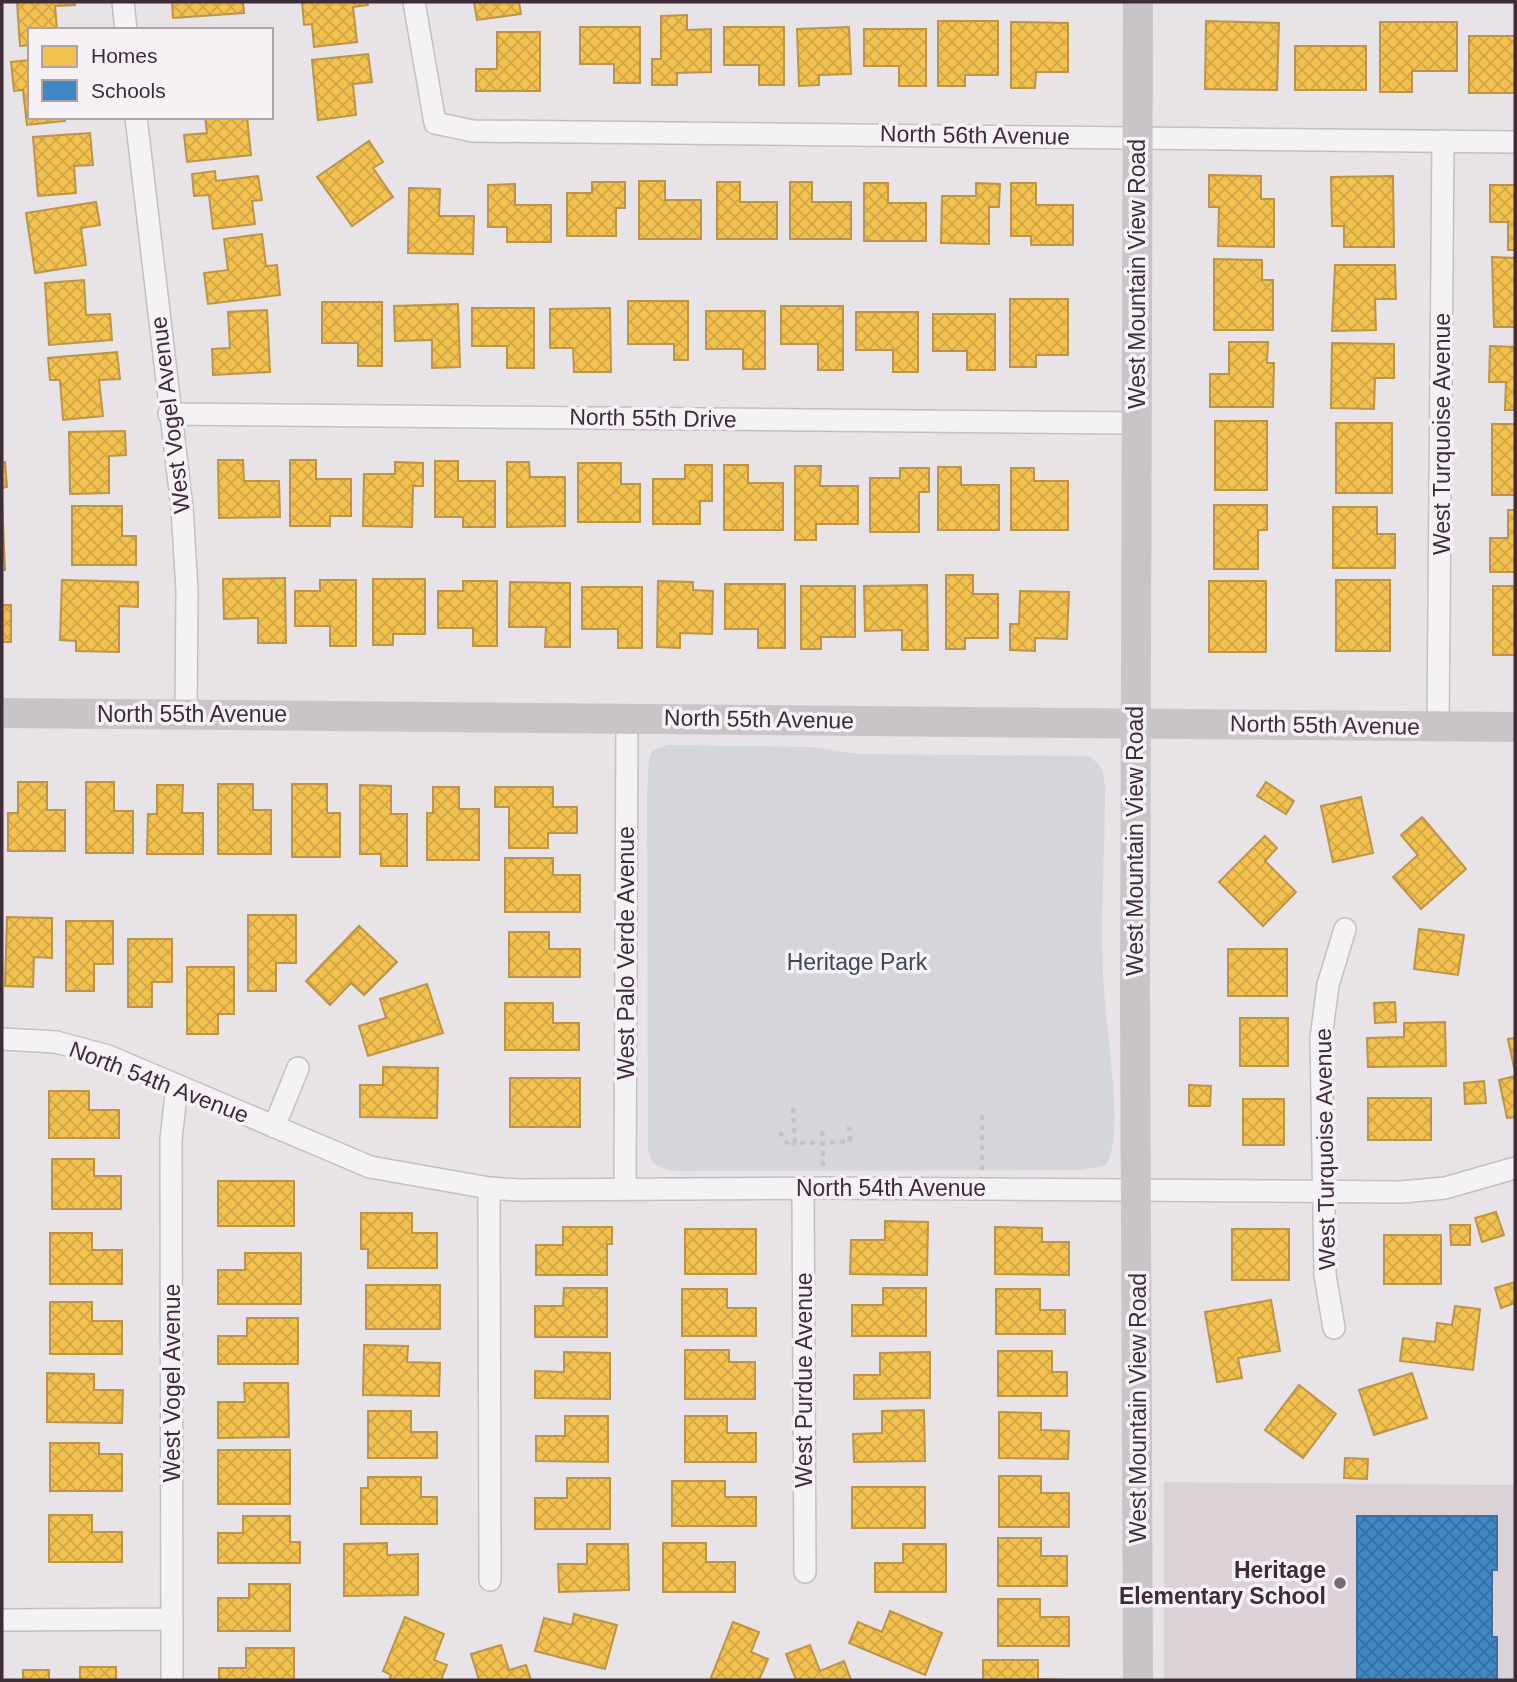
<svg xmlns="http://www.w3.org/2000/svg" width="1517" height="1682" font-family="Arial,sans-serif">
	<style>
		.built { fill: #dad2d7 }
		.park { fill: #d4d6db }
		.homes { fill: url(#homes-cross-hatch); stroke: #bc9448; stroke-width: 2 }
		.schools { fill: url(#schools-cross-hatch); stroke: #3f6c9b; stroke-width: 2 }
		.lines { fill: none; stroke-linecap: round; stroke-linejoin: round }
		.street-casing { stroke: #c3c0c2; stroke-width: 24 }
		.path { stroke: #c7c2c6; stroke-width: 4.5; stroke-dasharray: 5 5; stroke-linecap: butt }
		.street { stroke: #f4f2f4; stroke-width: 21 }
		.secondary { stroke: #c8c4c7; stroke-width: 30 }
		.poi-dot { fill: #7a6c76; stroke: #f6f1f5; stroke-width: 2.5 }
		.labels { text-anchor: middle; stroke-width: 7; stroke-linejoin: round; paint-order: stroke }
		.street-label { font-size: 23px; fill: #3f2c39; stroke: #f6f1f5 }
		.park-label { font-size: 23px; fill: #3a4a59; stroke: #f6f1f5 }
		.poi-label { font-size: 23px; font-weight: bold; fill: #3f2c39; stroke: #f6f1f5; text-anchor: end }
	</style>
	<defs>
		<pattern id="homes-cross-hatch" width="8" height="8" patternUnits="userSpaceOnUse" patternTransform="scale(1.75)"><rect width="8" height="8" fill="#f2c14e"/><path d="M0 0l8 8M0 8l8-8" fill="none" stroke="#d1a645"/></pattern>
		<pattern id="schools-cross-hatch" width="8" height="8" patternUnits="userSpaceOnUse" patternTransform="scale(1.75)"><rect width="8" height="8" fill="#3f88c5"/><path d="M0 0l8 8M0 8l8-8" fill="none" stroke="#366fa1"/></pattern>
	</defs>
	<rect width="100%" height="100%" fill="#e8e3e6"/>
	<!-- built -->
	<path class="built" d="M1164,1482l351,3v195h-351z"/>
	<!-- park -->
	<path class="park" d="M668,745l144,2 47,7 229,2c15,9 16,17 17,33 0,70 -6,145 0,214 2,34 20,138 0,163l-24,4 -405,1c-17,-2 -26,-6 -28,-24l-1,-352 2,-37 4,-8z"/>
	<!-- homes -->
	<path class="homes" d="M17,2h58v3l-20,1 2,24h-27v15l-10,1z
		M172,2h71l1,11 -71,5z
		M302,2h65l1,3 -15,2 4,35 -43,5 -2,-23 -8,1z
		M474,2h45l2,12 -44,6z
		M687,15v15l24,-1v43l-34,1v12h-25v-26h9v-43z
		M938,21h60v54h-33v11h-27z
		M1206,21l73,2 -2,67 -72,-1z
		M1011,22l57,1v49h-32l-1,16h-24z
		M1380,22h77v49h-45v21h-32z
		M580,27h60v56h-26v-19h-34z
		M724,27h60v58h-25v-20h-35z
		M849,27l2,47 -32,1v10l-20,1 -2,-57z
		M864,29h62v57h-27v-20h-35z
		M497,32h43v59h-64v-22h21z
		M1469,36h46v57h-46z
		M1295,46h71v44h-71z
		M368,54l4,28 -19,2 3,31 -38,5 -6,-60z
		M30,60v57h34l1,4 -38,4 -4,-35 -9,1 -3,-29z
		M205,117h42l4,38 -64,7 -3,-27 23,-2z
		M90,133l3,32 -19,1 2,27 -38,3 -5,-59z
		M369,141l14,21 -10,6 20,29 -41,29 -35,-49z
		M215,171l1,10 42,-5 4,24 -10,1 3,23 -42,5 -4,-34 -15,1 -2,-22z
		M1209,175l52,1v23h13v48l-56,-1 1,-39h-10z
		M1393,176l1,71h-50v-21h-12l-1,-49z
		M639,181h26v19h36v39h-62z
		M592,182h33v26h-9v28h-49v-43h25z
		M717,182h23v20h37v37h-60z
		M790,182h22v20h39v37h-61z
		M864,183h24v20h38v38h-62z
		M976,183l24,1 -1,23h-10v37l-48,-1 1,-47h34z
		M1011,183h25v22h37v40h-42v-9h-20z
		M515,184v21h36v37h-44v-15h-19v-42z
		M1490,185h25v65h-7v-28h-18z
		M409,188l31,1 -1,27h35l-1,38 -65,-1z
		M96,202l4,23 -19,3 5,37 -51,8 -9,-60z
		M262,234l4,32 11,-1 3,30 -72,9 -4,-31 24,-3 -4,-31z
		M1492,257l23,1v69h-21z
		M1214,259l48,1v20h11v50h-59z
		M1335,265h60l1,34h-21l1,31 -44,1z
		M84,280l2,35 24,-1 2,26 -63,5 -4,-62z
		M1010,299h58v56h-32v12h-26z
		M628,301h60v59h-14v-16h-46z
		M322,302h60v64h-24v-23h-36z
		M458,304l2,63 -28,1v-28l-37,1 -1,-35z
		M781,306h62v64h-25v-26h-37z
		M472,308h62v60h-27v-22h-35z
		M610,308l1,64h-37l-1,-24h-23v-39z
		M267,310l3,62 -57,3 -1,-26 18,-1 -2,-36z
		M706,311h59v58h-22v-20h-37z
		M856,312h62v60h-25v-22h-37z
		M933,314h62v56h-28v-19h-34z
		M1229,342h39l-1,21h7l-1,44h-63v-33h19z
		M1332,343l62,1v34h-19l-1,31 -43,-1z
		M1490,346l25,1v63h-10l1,-28h-17z
		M117,352l3,27 -21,1 4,36 -40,4 -3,-40h-10l-2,-22z
		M1215,421h52v69h-52z
		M1336,423h56v70h-56z
		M1492,424h23v71h-23z
		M125,431l1,24 -17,1v37l-39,1 -1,-62z
		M218,460h25l1,21h35l1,36 -61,1z
		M290,460h26v19h35v37h-21v10h-40z
		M435,461h23v20h37v46h-32v-10h-28z
		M5,462l2,25 -5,1v-25z
		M395,462l28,1v23h-10l-1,41 -49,-1 1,-52h31z
		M507,462h22l1,15h35v49l-58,1z
		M578,463h43v21h19v38h-62z
		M685,465h27v36h-12v23h-47v-45h32z
		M724,465h24v18h35v47h-59z
		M795,466h26l-1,20h38v38h-42v16h-21z
		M938,467h23v18h38v45h-61z
		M900,468h29v24h-10v40h-49v-54h30z
		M1011,468h23v13h34v49h-57z
		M2,499l3,71h-3z
		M1214,505h53v25h-9v39h-44z
		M72,506h50v30h14v29h-64z
		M1333,507h44v27h18v34h-62z
		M1508,510h7v62h-25v-34h18z
		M946,575h27v19h25v44h-33v11h-19z
		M285,578l1,65h-28v-25l-34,1 -1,-40z
		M373,579h52v55h-32v11h-20z
		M62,580l76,2v25l-19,-1v46l-43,-1v-10l-16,-1z
		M320,580h36v66h-26v-20h-35v-35h25z
		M1336,580h54v71h-54z
		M463,581h34v65h-24v-18h-35v-37h25z
		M658,581l35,1v8l20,1 -1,43 -32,-1v15l-23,-1z
		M1209,581h57v71h-57z
		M510,582l60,1v64h-25l1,-20h-37z
		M725,584h60v64h-27v-19h-33z
		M927,585l1,65h-26v-20l-37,1 -1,-45z
		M801,586h54v51h-34v12h-20z
		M1493,586h22v69h-22z
		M582,587h60v61h-24v-19h-36z
		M1020,591l49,1 -2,47 -32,-1v13l-25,-1v-26h9z
		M2,605h9v37h-9z
		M18,782h29v28h18v41h-57v-38h10z
		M86,782h28v29h19v42h-47z
		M1266,782l28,19 -8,13 -29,-18z
		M218,784h35v26h18v44h-53z
		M292,784h35v29h13v44h-48z
		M157,785h26l-1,28h21v41h-56l1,-40h9z
		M360,785l31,1v28h16v52h-26v-12h-21z
		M433,787h26v22h20v51h-52v-47h6z
		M495,787h58v20h24v26h-29v15h-39v-41h-14z
		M1361,797l12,56 -40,9 -12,-56z
		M1422,817l44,52 -45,40 -28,-32 25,-22 -17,-20z
		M1265,836l12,12 -12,13 31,31 -33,34 -44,-44z
		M505,858h48v17h27v37h-75z
		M248,915h48v48h-20v28h-28z
		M7,917l45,1v40l-18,-1 -1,30 -28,-1z
		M66,921h47v43h-19v27h-28z
		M359,926l38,36 -33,33 -13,-12 -21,22 -24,-24z
		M1419,929l45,6 -6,40 -44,-6z
		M509,932h40v17h31v28h-71z
		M128,939h44v43h-20v25h-24z
		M1228,949h59v47h-59z
		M187,967h47v47h-16v20h-31z
		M427,984l16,49 -75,23 -9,-30 27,-8 -6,-19z
		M1395,1002l1,20 -21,1 -1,-20z
		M505,1003h48v20h26v27h-74z
		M1240,1018h48v48h-48z
		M1445,1022l1,44 -78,1 -1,-29 37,-1v-14z
		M1515,1038v34l-7,-33z
		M383,1067l55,1 -1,50 -77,-1v-32h23z
		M1515,1076v41l-8,1 -8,-38z
		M510,1078h70v49h-70z
		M1484,1081l2,22 -21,1 -1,-21z
		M1189,1085l22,1 -1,20h-21z
		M49,1091h40v19h30v28h-70z
		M1368,1098h63v42h-63z
		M1243,1099h41v46h-41z
		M52,1159h42v17h27v33h-69z
		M218,1181h76v45h-76z
		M1496,1212l8,23 -22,7 -7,-24z
		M361,1213h51v20h25v35h-69v-19h-7z
		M885,1221l43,1 -1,53 -77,-1 1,-34h34z
		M1450,1225h20v20h-19z
		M563,1227h49v17h-5v31h-71v-30h27z
		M995,1227l47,1v14h27v33l-74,-1z
		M685,1229h71v45h-71z
		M1232,1229h57v51h-57z
		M50,1233h42v17h30v34h-72z
		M1384,1235h57v49h-57z
		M245,1253h56v51h-83v-34h27z
		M1515,1282v21l-14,5 -6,-20z
		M366,1285h74v44h-74z
		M564,1288h43v49h-72v-31h28z
		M883,1288h43v48h-74v-31h31z
		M682,1289h45v19h29v28h-74z
		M996,1289h44v21h25v24h-69z
		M1271,1300l9,51 -42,7 4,20 -25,4 -12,-70z
		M50,1302h42v19h30v33h-72z
		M1455,1306l25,3 -7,61 -73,-9 3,-23 32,4 2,-19 15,2z
		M247,1318h51v46h-80v-28h29z
		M364,1345l44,1 -1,16 33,1 -1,33 -76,-1z
		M685,1350h44v12h26v37h-70z
		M998,1351h54v21h15v24h-69z
		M564,1352l46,1v46l-75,-1v-27l29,1z
		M930,1352v46l-76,1v-24h26v-22z
		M47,1373l47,1v16h29l-1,33 -75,-1z
		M1412,1373l15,45 -53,17 -15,-45z
		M244,1383h44l1,54 -71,1v-36h27z
		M1299,1385l37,29 -33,44 -38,-28z
		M924,1410l1,51 -71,1 -1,-28 29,-1v-22z
		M368,1411h43v21h26v26h-69z
		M999,1412l42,1v17l28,1 -1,28 -69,-1z
		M565,1416h43v46l-72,-1v-25h29z
		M685,1416h42v17h29v29h-71z
		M50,1443h49v11h23v37h-72z
		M218,1450h72v54h-72z
		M1345,1458l23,1 -1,20 -23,-1z
		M999,1476h42v17h28v34h-70z
		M368,1477h53v20h16v27h-76v-36h7z
		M567,1478h43v51h-75v-31h32z
		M672,1481h53v16h31v29h-84z
		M852,1487h73v41h-73z
		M49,1515h43v17h30v30h-73z
		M243,1516h47v26h10v21h-82v-30h25z
		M998,1538h43v18h26v30h-69z
		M387,1543v12l31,-1v41l-74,1v-52z
		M663,1543h43v19h29v30h-72z
		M587,1544h41l1,46 -70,2 -1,-28h29z
		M903,1544h43v48h-71v-29h28z
		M249,1584h41v47h-72v-33h31z
		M998,1599h42v18h29v29h-71z
		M890,1611l52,22 -17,42 -76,-32 9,-21 24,10z
		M574,1614l43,11 -12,44 -70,-18 9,-33 28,7z
		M405,1617l39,17 -10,26 13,5 -6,15h-52l2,-5 -8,-4z
		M733,1622l26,10 -8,20 17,7 -9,21h-49z
		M501,1645l8,25 17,-5 5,15h-52l-8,-26z
		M810,1645l10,26 24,-10 7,19h-55l-10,-26z
		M246,1648h48v32h-75v-12h27z
		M983,1660h55v19l30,1h-85z
		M80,1667h36v13h-36z
		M23,1670h26v10h-26z"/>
	<!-- schools -->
	<path class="schools" d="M1357,1516h140v54h-5v67h5v43h-140z"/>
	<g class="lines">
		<!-- street casing -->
		<g class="street-casing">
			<path id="street" d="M123,2l3,28
				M414,2l21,121 38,8 1042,11
				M136,117l46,391 5,82 -1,123
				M169,414l967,9
				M1438,726l5,-585
				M2,1039l54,3 52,14 262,111 119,21 29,2 305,-2 578,4 44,-4 70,-20
				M274,1127l24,-59
				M489,1188l1,392
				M803,1188l2,384
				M625,1189l2,-472
				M1334,1328l-9,-53 -4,-237 7,-53 17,-56
				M2,1620l170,-1
				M172,1680l-1,-541 6,-53"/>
		</g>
		<!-- path -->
		<path class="path" d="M793,1108l2,35h28l-1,-16
			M780,1132l9,14 6,-3
			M823,1166v-23l27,-2 -1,-15
			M982,1170v-57"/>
		<!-- street -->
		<use href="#street" class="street"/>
		<!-- secondary -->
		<path class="secondary" d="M1138,2l-3,991 3,687
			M2,713l1513,14"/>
	</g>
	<!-- markers -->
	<circle class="poi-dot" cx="1340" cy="1583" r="7"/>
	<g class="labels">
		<!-- street labels -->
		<g class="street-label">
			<text transform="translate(975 135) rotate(1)" y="8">North 56th Avenue</text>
			<text transform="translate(1137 274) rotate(-90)" y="8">West Mountain View Road</text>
			<text transform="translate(170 415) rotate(-97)" y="8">West Vogel Avenue</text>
			<text transform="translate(653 418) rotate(1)" y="8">North 55th Drive</text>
			<text transform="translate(1442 434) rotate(-90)" y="8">West Turquoise Avenue</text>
			<text x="192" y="722">North 55th Avenue</text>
			<text transform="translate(759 719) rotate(1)" y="8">North 55th Avenue</text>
			<text transform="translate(1325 725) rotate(1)" y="8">North 55th Avenue</text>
			<text transform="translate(1135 841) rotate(-90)" y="8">West Mountain View Road</text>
			<text transform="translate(626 953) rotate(-90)" y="8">West Palo Verde Avenue</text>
			<text transform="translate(159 1082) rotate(21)" y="8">North 54th Avenue</text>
			<text transform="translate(1325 1149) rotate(-91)" y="8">West Turquoise Avenue</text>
			<text x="891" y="1196">North 54th Avenue</text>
			<text transform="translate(804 1380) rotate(-90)" y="8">West Purdue Avenue</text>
			<text transform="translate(172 1383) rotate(-90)" y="8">West Vogel Avenue</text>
			<text transform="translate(1138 1408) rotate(-90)" y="8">West Mountain View Road</text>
		</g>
		<!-- park labels -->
		<g class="park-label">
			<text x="857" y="970">Heritage Park</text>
		</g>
		<!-- poi labels -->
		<g class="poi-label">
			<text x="1326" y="1578">Heritage<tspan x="1326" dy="26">Elementary School</tspan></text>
		</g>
	</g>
	<!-- border -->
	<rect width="1517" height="1682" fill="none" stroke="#3f2c39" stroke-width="7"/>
	<!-- legend -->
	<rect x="28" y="28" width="245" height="91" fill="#f6f1f5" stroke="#ada2aa" stroke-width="2"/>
	<rect x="42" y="46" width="35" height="21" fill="#f2c14e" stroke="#ada2aa" stroke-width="2"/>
	<text x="91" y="63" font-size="21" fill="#3f2c39">Homes</text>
	<rect x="42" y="80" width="35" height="21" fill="#3f88c5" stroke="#ada2aa" stroke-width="2"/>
	<text x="91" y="98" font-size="21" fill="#3f2c39">Schools</text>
</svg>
